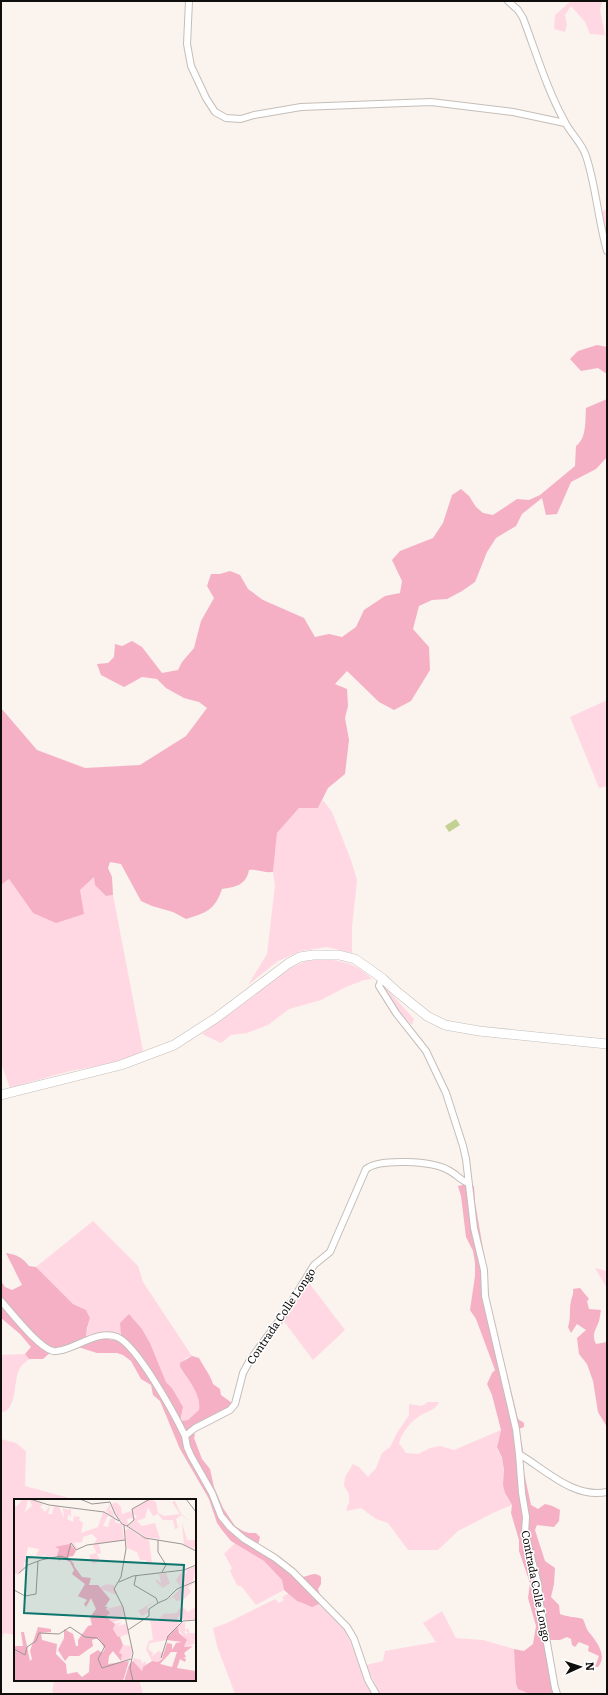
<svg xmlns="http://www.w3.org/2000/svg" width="608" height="1695" font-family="Literata,serif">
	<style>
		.green { fill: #ffd8e3 }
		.forest { fill: #f5b0c5 }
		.water { fill: #c3d192 }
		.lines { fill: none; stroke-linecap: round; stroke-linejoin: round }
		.minor-casing { stroke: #c4beb9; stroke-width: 8 }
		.secondary-casing { stroke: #c4beb9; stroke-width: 10 }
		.minor { stroke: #fff; stroke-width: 6 }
		.secondary { stroke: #fff; stroke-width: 9 }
		.labels { text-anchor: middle; stroke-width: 3; stroke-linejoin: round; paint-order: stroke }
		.street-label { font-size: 11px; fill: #100e0d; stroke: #fff }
		.inset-road { fill: none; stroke: #9c9794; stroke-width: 1 }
		.view { fill: #0f766e; fill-opacity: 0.15; stroke: #0f766e; stroke-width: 2 }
		.inset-edge { fill: none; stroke: #100e0d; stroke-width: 2 }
	</style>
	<rect width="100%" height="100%" fill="#faf3ee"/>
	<!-- green -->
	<path class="green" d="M571,1h31l-2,9 5,25 -15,-1 -5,-12 -14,-16 -6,9 2,10 -2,7 -11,-3 1,-14z
		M607,209v28l-6,-25z
		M607,700v86l-8,2 -29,-71z
		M323,800l9,12 19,48 6,20 -5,47v26l-25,-6 -26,4 -23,10 -30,24 19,-31 8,-69 -2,-13 4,-39 22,-25h19z
		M94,877l12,19 7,-1 30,156c-21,11 -45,15 -68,19 -22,5 -44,12 -65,18l-9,-25v-178l8,-6 24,34 47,-23z
		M327,959c20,3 31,6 45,20l-8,1 -18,7 -25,13 -32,9 -21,16 -21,8 -16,2 -10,8 -19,-9 86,-65 18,-8z
		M384,986l30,33 -2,6c-10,-10 -26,-25 -28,-39z
		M93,1221l45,45 5,16 49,74 -6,2 -6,9c8,13 22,28 20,43l-12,10 -8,1 -4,-25 -4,-8 -6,-6 -16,-39 -8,-14 -13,-15c-11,30 -12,29 -43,22l4,-18 -4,-8 -13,-6 -37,-37z
		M595,1268l12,3v17z
		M309,1283l36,47 -32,30 -30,-40z
		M25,1354l4,5c-3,3 -7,5 -9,9 -8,14 -1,40 -19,45v-58z
		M428,1402h11c-3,8 -11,9 -18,13 -10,6 -19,17 -22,28l7,10 12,1 12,-6 10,-2 14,4 47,-20c-1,5 -3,11 -4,16 0,5 4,9 5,14 5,20 -3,27 10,45l-17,7 -37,19 -20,19h-30l-20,-27 -12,-4 -15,-11 -15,3 3,-9v-8l-5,-8 1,-9 8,-13 6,3 9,10 8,-9 6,-15 8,-6 7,-14 12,-18v-11l13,2z
		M1,1439l15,4 10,8 -1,35 44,12v2h-54v135l-11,-2 -3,7z
		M235,1543l29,18 18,19 2,10 -28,15 -14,-18 -5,-2 -7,-14 2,-3 -8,-14z
		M289,1593c10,10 16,15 30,11l26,25 27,65h-137l-18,-48 -4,-18 14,-5 48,-24 4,4 5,-3 -2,-3z
		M442,1611l14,27 27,2 31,9 1,12 12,31 3,2h-150l-14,-29 17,-4 2,-10 51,-9 -13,-19z
		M54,1680h85l4,14h-91z"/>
	<!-- forest -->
	<path class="forest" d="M597,345l10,2v27l-9,-6 -17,3 -11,-12 8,-8z
		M607,399v58l-11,12 -25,13 -14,32 -11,1 -4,-17 -20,16 -6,12 -20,12 -9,14 -12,30 -13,9 -15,8 -15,1 -13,6 -6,23 16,18 1,23 -19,31 -17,9 -15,-8 -32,-31 -12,13 12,5 1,17 -3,12 4,22 -4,34 -17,14 -10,20h-19l-22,25 -4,39c-9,1 -15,-3 -24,-2 -3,15 -13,17 -27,19 -7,21 -16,24 -36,30l-13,-7 -21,-6 -11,-5 -20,-37 -11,-2 -2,6 4,9 1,18 -7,1 -11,-11 -1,-8 -14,13 4,24 -28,9 -23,-10 -24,-34 -8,6v-177l36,42 48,18 55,-3 46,-29 21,-28 -8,-6 -15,-4 -18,-10 -9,-9 -15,-2 -18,10 -23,-12 -4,-11 11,-1 6,-6 1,-13 7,2 10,-5 10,6 20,26 16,-3 4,-8 12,-14 7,-27 13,-23 -7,-12 4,-12h9l10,-3 10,4 8,14 15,11 41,18 11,19 14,-3 13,3 14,-10 8,-17 21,-14 15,-3 2,-12 -10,-21 8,-9 33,-13 10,-15 9,-28 9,-6 8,7 7,11 7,6 10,2 24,-16 12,1 11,-5 35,-29 1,-20c11,-8 9,-26 10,-38z
		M463,1185l11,1 1,16 12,70 2,28 29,119 6,4v4l-5,2 4,21 -1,13 9,42 7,4 7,-5c6,1 10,3 15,6l-1,11 -5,6 -17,-2 -2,5 10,31 10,7 -1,16 -3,13 8,8 1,9c7,3 16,3 23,5 2,4 3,9 5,12 8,10 20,24 10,36h-3l4,-11 -11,-5 1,-5 -10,-4 -4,5 -3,-2 -1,-6 -4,-2 -7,3h-11l2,42 3,12h-24l-12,-5 -2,-6 -2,-34 10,2 9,-7 3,-18 -8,-28 2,-15 -11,-32v-11l-8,-27 1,-8 -7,-12 -2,-8 1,-15 -2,-12 -5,-11 4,-17 -9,-35 -5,-11 5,-11 3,-3 -19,-51 -6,-9 5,-34v-13l-2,-12 -7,-14 -5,-41 -3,-10z
		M6,1253c11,2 16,4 23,13l7,1 37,37 13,6 4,8 -3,10 -1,8 27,4 8,-5 -1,-12 9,-9 13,15 8,14 16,39 6,6 11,19 -3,14 8,-1 11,-10c3,-15 -11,-30 -19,-43v-4l12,-7 7,2c4,8 12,18 14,26l7,5 1,6 11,8 -2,5 -40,21 5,6 -1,3 8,21 8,10 4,18 9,21 12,18 8,5 6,2h7l4,4 -2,8 14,7 1,8c8,6 17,16 27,17 8,1 14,-7 21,0v7l-3,5 2,6 -1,9 -7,3 -15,-6 -13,-11 -2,-10 -18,-19 -33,-20 -9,-11 -5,-7 -8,-24 -29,-50 -20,-48 -7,-6 -2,-10 -10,-6 -10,-18 -8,-6 -6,-2h-20l-19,-6 -27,5 -8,7h-14l-4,-5 6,-7 -11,-13 -19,-16v-37l4,6 7,3 10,-5z
		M580,1288l9,11 -2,2 2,8 12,1c-1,4 -1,8 -2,11 -3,9 -8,13 -3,23l11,-2v85l-9,-15 -5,-31 -6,-17 -8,-10 -2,-16 9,-8 -9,-6 -6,9 -3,-6c3,-8 1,-17 3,-26 1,-5 3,-7 2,-12z"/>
	<!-- water -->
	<path class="water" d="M456,819l4,6 -11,7 -4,-6z"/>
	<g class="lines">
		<!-- minor casing -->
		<g class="minor-casing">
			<path id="minor" d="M189,1l-2,43 4,22 15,32 9,14 11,6 15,1 13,-4 47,-8 130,-5 82,10 52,11
				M508,1l10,9 5,8c13,34 24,72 42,104 6,12 17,21 21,34 10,30 12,64 21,95
				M382,978l-3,8 17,27 30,38 20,42 17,53 3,13 8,69 10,42 1,26 31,133 3,25 3,39 4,24 -1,16 13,51 2,20 15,84 2,6
				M1,1301c11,12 37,46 52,50 3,1 6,-1 9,-1 17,-4 37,-20 55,-13 20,8 58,78 68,99
				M519,1454c27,16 55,45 88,38
				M376,1694l-8,-14 -14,-41 -7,-12 -54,-55 -18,-14 -31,-19 -14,-12 -9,-11 -9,-23 -21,-37 -4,-9 -2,-11 10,-8 35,-18 5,-6 8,-31 7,-13 34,-46 30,-49 16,-13 36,-83c14,-11 66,-8 82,1 7,3 12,10 20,13"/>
		</g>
		<!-- secondary casing -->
		<g class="secondary-casing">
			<path id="secondary" d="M1,1095l120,-30 53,-20 42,-27 73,-55 11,-6 13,-2h26l16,4 27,19 14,13 31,25 18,9 34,6 128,13"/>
		</g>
		<!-- minor -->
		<use href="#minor" class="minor"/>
		<!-- secondary -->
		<use href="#secondary" class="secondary"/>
	</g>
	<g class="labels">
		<!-- street labels -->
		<g class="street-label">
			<text transform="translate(281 1316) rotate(-56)" y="4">Contrada Colle Longo</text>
			<text transform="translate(536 1586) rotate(79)" y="4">Contrada Colle Longo</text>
		</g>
	</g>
	<!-- overview -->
	<g transform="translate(14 1499)">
		<rect width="182" height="182" fill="#faf3ee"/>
		<path d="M9,0h5l-3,13 7,-6 -3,-7 14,5 -3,3 5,5 5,-6 -2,8h4l2,-8 5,1 5,11 -1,-10 4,2 4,-1v9l-2,-4 -2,5 6,3 1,-6 6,1 -1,3 4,3 -2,10 17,-6 5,-15 5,3 -5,11 5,1 2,-8 4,-1 -7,-4 1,-3 -3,1 4,-6 -1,-4 3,6 -3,1h3l-2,2 3,-1 4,13 6,1 2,16 -25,4 2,9 -4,1 3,7 -7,3 -4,-9 8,-2 -4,-7 4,-7 -5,-5 -9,3 -1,5 -8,1 2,4 4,1 -6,1 -2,-6 -5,4h-11l3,2v6l-12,3 -2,-3 -9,1 3,-7 -11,-2 -2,10h4l-2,3 1,2h-5v7l-6,6 -4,-2v-67h3zM136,0l6,3 2,11 6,3 16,-2 -8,-12 3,-1 6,13 10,8 -10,-7 -5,4 2,9 -3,1 -2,-9h-10l-5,-6 -5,2 -5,-9 -3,11 -8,3 5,5 13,-3 5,16 -15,-2 -17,-11 9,-10 -4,-2v-6zM102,3l5,5 1,7 9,-3 3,7 -7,1 1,6h-4l-10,-13 -2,-8zM168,24l5,17h9l-2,9 -10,-4zM111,27l14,9 -2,3 3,-3 9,4 3,24 -7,1 1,-4h-6l-3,-8 -10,-4 -2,-18 3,-1zM182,67l-3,15 -11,6 13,-4 -7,4 3,5 -8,8 -7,1 -2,-4 -5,3 12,-12 -5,-8 4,-6 4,-3 2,4v-5zM152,74l4,10 -7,5 -7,-6v-3l5,4 -2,-9zM93,85l7,1 3,10 -16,-6 -1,-2zM141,102l-8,6 2,5 -7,4 -4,-5zM108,106l3,13 -13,5 -6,-6 3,-2 -3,-6zM182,108v12l-12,1 -5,-4 -3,5 4,3 5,-2v12l3,-1 -3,-4h4v4h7l-2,11 -10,3 3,-5 -9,-14 -11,12 -17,3 -2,6 5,4 -1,3 7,-5 6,3 -7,8 -6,-1 -6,-12 3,-8 4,-1 -3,-23 7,5 6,-8 12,-1 3,-1v-3l6,-1 4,4zM108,123l-5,4 9,-2 3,10 -11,3 -5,-9 2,-4zM109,146l8,1 1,6 -2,7 -9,3 1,-7 -3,-2zM120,159l7,2 1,4 3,-3 2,6h-4l-1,4 -9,-10z" fill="#ffd8e3"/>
		<path d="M56,45l6,7 -3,5 -5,1 6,7v2l8,11 9,1 -2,7h9l12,14 -5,8h3l-2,2 4,4 -4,4 9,7 -2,5 5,8 4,-1 -2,1 3,8 -4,8 3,1 -1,7 -8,-10 -4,5 -1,8 21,-3 -5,17 -2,3h-108v-35h9l-2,-14h3l6,29 2,-2 -2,-8 8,-24 13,2v3l-10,1 1,7 15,4 -1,10 10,10 1,10 10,-2 5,5 7,-5 1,-17 8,-5 4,3 3,-4 -7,-11 -6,2 1,6 -14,10h-10l-4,5 -7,-11 6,-12v-9l9,5 3,12h2v-6l10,-14 4,-1 -2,-8 6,-8 -5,-11 -5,9 -2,-3 3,-4 -9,-4 7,-12 -13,-10 2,-4 -4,-8 -8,-4 -3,3 -2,-6 2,-6 -4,-2zM164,128l1,6 8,7 -3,7 9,-1 -9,7 2,4 -3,1 3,1 -1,3 -5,-3 -3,9 19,3v10h-72l5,-16 4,-4 9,10 1,-4 9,-6 6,1 4,-3 5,-16 5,1v6l4,-7 6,-1 -15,-2v-3zM157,153h6l-5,15 -12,-3z" fill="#f5b0c5" fill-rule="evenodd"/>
		<path class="inset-road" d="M16,0l19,6 55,7 15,9M66,0l12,5 18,-2 5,12 7,10 5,2 7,-6 -2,-11 18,-10M172,0l10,13M110,26l2,24 -5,28 -7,12 9,18 10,46 -3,15 3,13M113,27l18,12 37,6 14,7M144,41v12l8,13 -4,7M5,74l9,-8 13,-5 19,-4 7,2 4,-15 5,7 11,-5 38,-5M122,77l-2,9 22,13 2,5 9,-4 10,-10 19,-8M105,83l14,-6 51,-6 12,-5M0,91l11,6 11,-2 2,-33M114,131l21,-14v-7l9,-6M0,150l11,6 2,-8 9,-6 3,-8 20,1 11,-7 15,10 12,1 8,8 -7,13 4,9 29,-9M147,159l7,-22 15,-15 13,-1"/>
		<path class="view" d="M13,58l157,8 -3,56 -157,-8z"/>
		<rect width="182" height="182" class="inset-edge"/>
	</g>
	<!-- border -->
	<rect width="608" height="1695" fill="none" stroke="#100e0d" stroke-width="4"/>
	<!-- north arrow -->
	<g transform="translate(580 1667) rotate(87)" stroke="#ffffff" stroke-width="3" paint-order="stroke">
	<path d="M0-3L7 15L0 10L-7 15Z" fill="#100e0d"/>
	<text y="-6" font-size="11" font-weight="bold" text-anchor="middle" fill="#100e0d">N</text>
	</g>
</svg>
